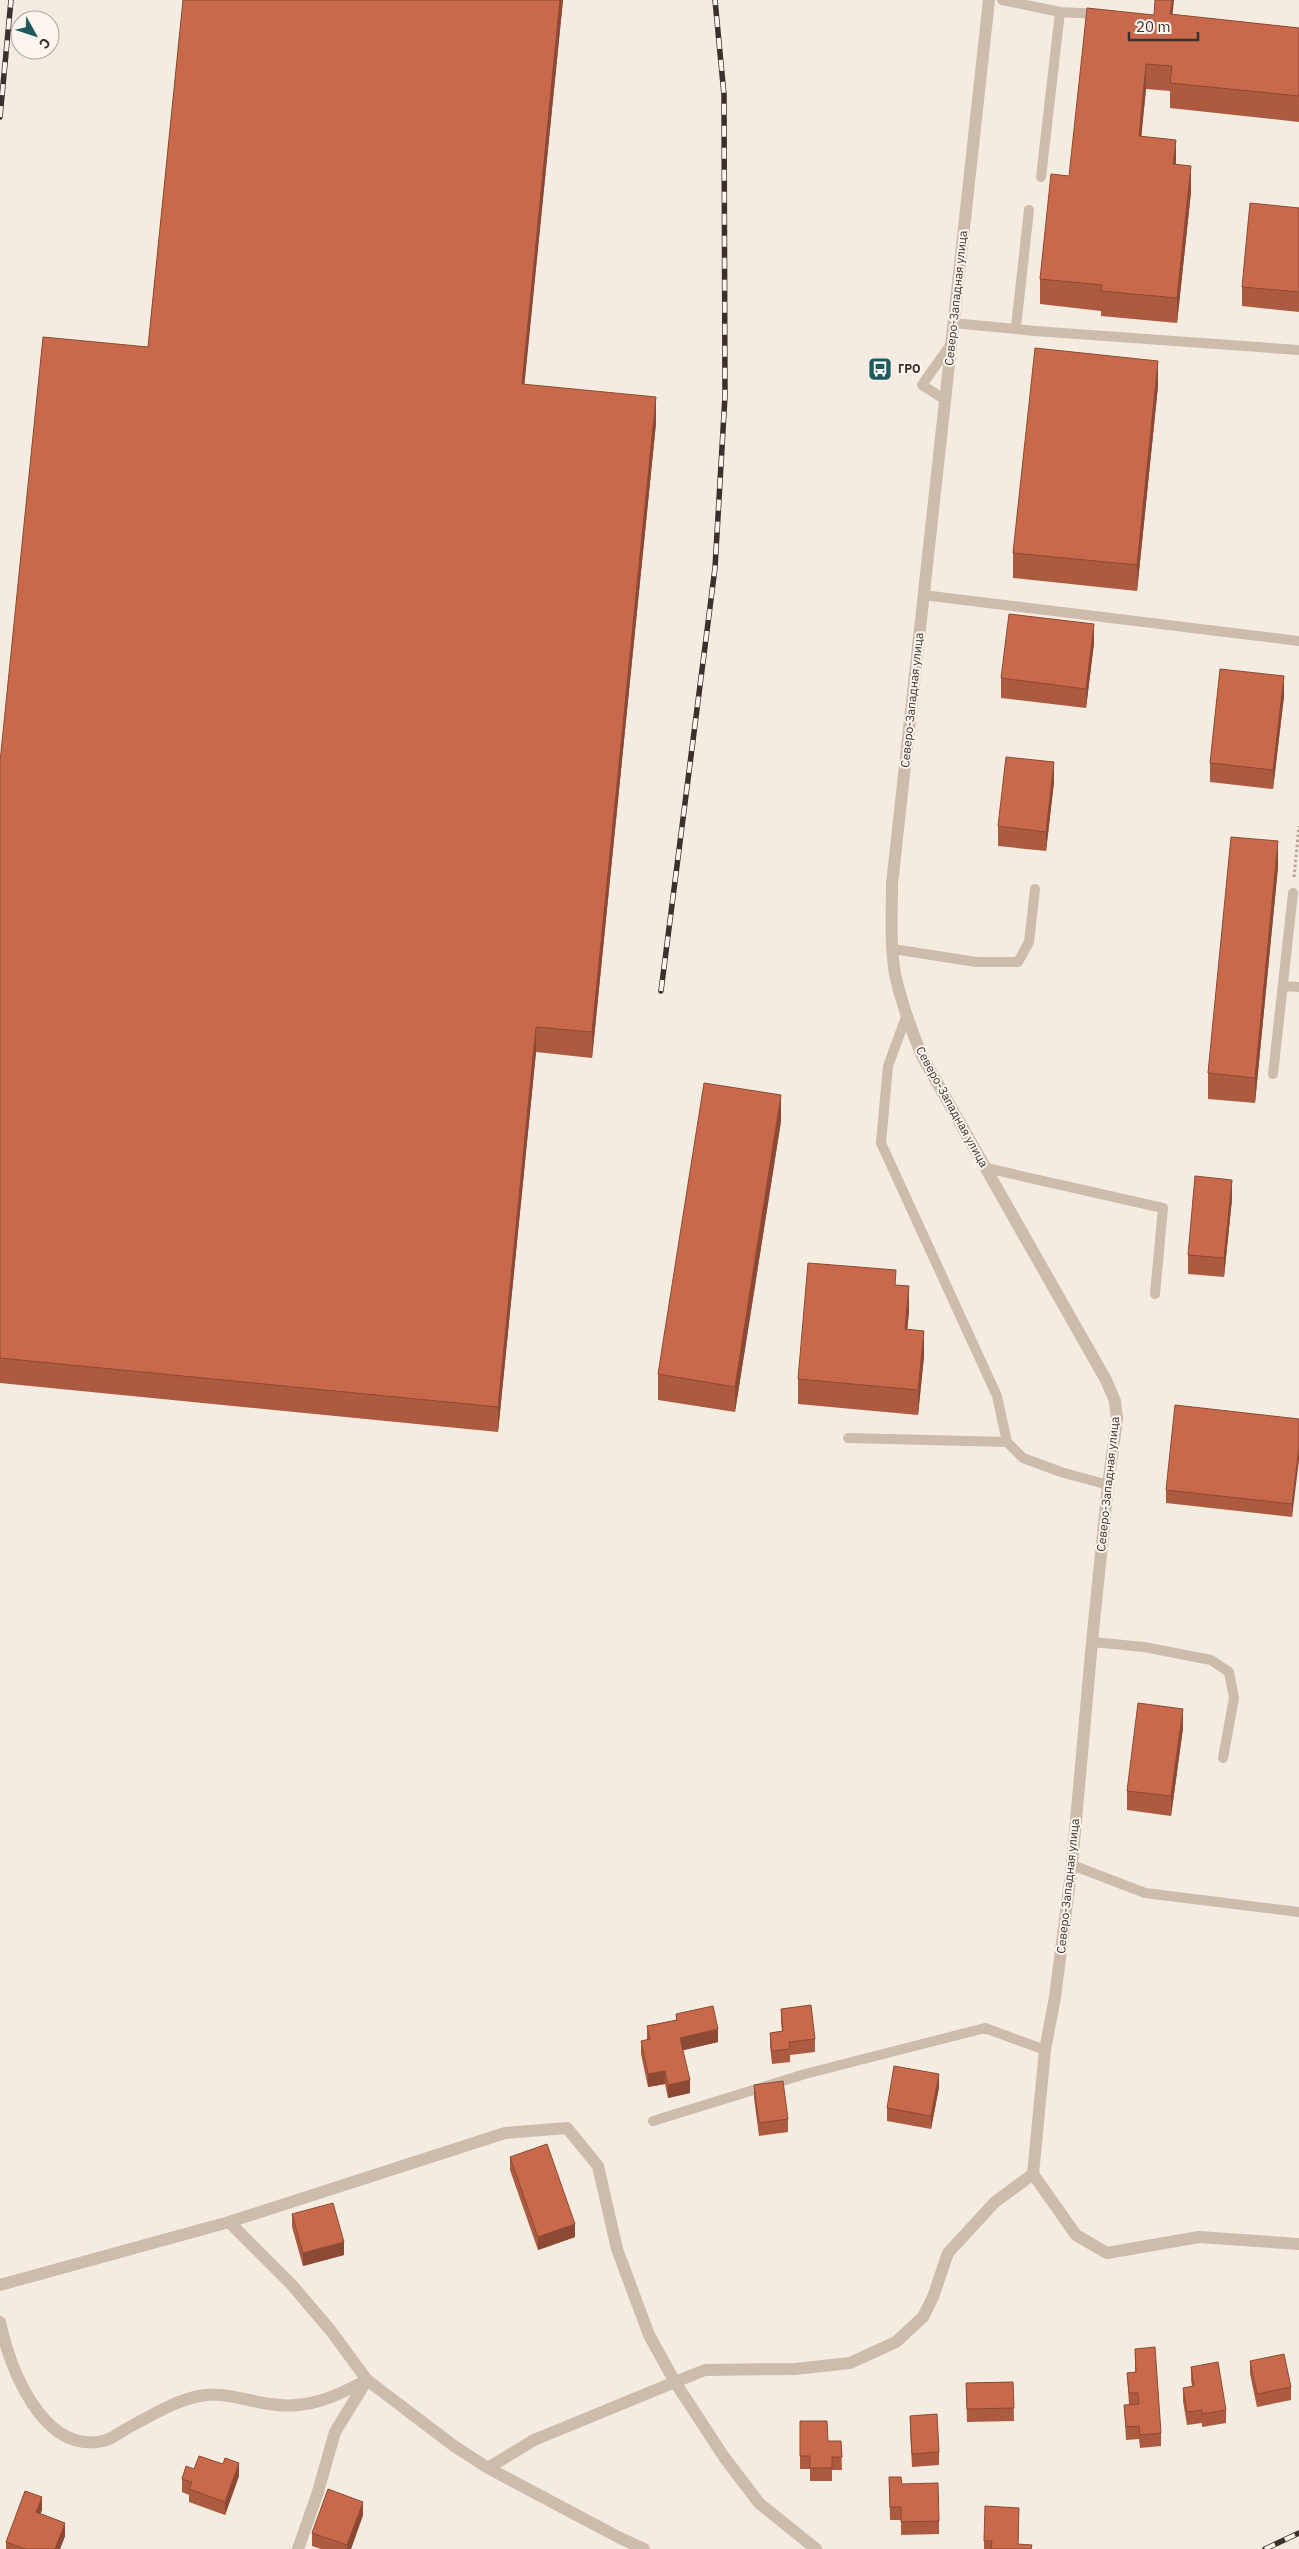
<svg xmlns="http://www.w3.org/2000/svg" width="1299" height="2549" font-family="'IBM Plex Sans',sans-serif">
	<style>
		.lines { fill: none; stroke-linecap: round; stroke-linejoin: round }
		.path { stroke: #b9a596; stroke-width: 3; stroke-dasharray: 2.5 2.5; stroke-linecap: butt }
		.service { stroke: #cdbbac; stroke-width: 10 }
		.minor { stroke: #cdbbac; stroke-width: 12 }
		.rail-casing { stroke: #3b302b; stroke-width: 5.5 }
		.rail { stroke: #fbf5ee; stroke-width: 4; stroke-dasharray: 11; stroke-linecap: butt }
		.wall { fill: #ac5a40 }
		.shaded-wall { fill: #8c4a34 }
		.building { fill: #c8694b; stroke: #8c4a34 }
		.labels { text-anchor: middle; stroke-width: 4; stroke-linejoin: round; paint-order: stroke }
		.street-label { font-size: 12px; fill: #3b302b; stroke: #fbf5ee }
		.poi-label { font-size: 12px; font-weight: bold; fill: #3b302b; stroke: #fbf5ee; text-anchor: start }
	</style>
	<rect width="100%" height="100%" fill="#f4ebe1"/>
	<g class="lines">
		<!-- path -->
		<path class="path" d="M1294,877l5,-51"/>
		<!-- service -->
		<path class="service" d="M1002,0l58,12 39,2
			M1041,177l19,-165
			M953,323l82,8 264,19
			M1016,327l13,-117
			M944,399l-22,-14 29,-41
			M923,595l376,46
			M893,949l83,13h42l11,-20 6,-53
			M1283,986l16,1
			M906,1017l-18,49 -7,77 116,253 10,46 16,16 38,14 47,13
			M1273,1074l20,-181
			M986,1168l177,40 -8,86
			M848,1438l159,4
			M1092,1642l52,5 67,13 18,12 5,26 -11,60
			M1072,1865l73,28 154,19
			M653,2121l152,-47 180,-46 60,22"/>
		<!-- minor -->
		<path class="minor" d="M1033,2174l43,61 31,18 92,-16 100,7
			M229,2222l63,63 39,46 36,49 87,66 34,22 132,70 24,11
			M0,2285l229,-63 276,-89 62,-5 31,38 19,83 32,86 26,47 30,-12 90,-1 55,-6 46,-21 27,-25 10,-20 15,-44 47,-51 38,-28 12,-124 10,-53 17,-132 20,-223 16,-157 9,-66 -2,-18 -9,-21 -184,-324c-11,-27 -21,-54 -27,-82 -5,-29 -3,-60 -3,-90l97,-884
			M0,2322c10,46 42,132 103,119 8,-1 16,-8 23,-12 23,-12 48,-28 73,-33 25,-5 47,5 71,8 37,6 65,-7 97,-24
			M488,2468l46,-28 141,-58 49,75 35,46 57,46
			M298,2549l19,-54 18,-63 32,-52"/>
		<!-- rail casing -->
		<g class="rail-casing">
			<path id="rail" d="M0,117l11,-117
				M661,991l54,-423 10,-172 -1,-301 -9,-95
				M1265,2549l34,-16"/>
		</g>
		<!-- rail -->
		<use href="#rail" class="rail"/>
	</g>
	<!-- wall -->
	<path class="wall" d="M183,0h380l-39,384 132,39 -64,635 -56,-6 -38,380 -498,-49v-621l148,-415z
		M1154,15h19l126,13v94l-129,-14v-17l-24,-2 -5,47 35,29 15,27 -14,131 -76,-7v-5l-61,-7v-25l29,-103z
		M1299,208v104l-57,-6v-19z
		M1158,386l-21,205 -124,-13v-25z
		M1094,643l-8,65 -85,-10v-20z
		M1284,696l-11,93 -63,-7v-19z
		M1054,782l-8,69 -48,-5v-20z
		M1278,867l-23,236 -47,-4v-26z
		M781,1121l-46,291 -77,-12v-26z
		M1232,1199l-8,78 -36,-3v-19z
		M896,1285l13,26 -2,19 17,26 -6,59 -120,-11v-25z
		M1299,1419l-7,98 -126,-14v-13z
		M1183,1728l-12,88 -44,-6v-19z
		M781,2009l34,30v13l-25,3v7l-18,2 -2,-18v-13l12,-2 -1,-9z
		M676,2014l42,28 -35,8 7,43 -22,5 -3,-14 -17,3 -7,-33v-13l6,-1v-14l29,-6z
		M754,2085l34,34v13l-29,4 -5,-38z
		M939,2087l-8,42 -44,-8v-13z
		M510,2157l65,80 -37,13 -28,-80z
		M292,2214l52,41 -41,11 -11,-39z
		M1135,2349l26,84v13l-21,2 -1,-9 -13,1 -2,-35h5l-2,-32 8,-1z
		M1250,2361l41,26v13l-34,7 -7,-33z
		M1191,2367l35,43v13l-24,4v-4l-15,2 -4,-24v-13l9,-2 -1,-6z
		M1013,2382l1,39 -47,1 -1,-39z
		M910,2416l29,36v13l-27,2 -2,-38z
		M800,2421l28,20h13l1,29h-10v11h-22v-12h-10z
		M223,2464l16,12 -14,39 -36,-13v-7l-7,-3v-13l12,-10z
		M889,2477l13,7 37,37v13l-38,1v-15h-11z
		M42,2510l-2,4 25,22 -5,13h-54v-7z
		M363,2515l-12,34h-30l-9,-3v-13z
		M1019,2521l-1,23 14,5h-48v-8z"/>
	<!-- shaded-wall -->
	<path class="shaded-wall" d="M560,0h3l-41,409v-25z
		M1172,0h2l-4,40v-26z
		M1146,64v25l-7,72v-25z
		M1176,140v25l-3,-1z
		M1191,166v26l-14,131v-25z
		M1158,361v25l-21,205v-26z
		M656,397v26l-64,635v-26z
		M1094,624v19l-8,65v-19z
		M1284,676v20l-11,93v-19z
		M1054,762v20l-8,69v-19z
		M1278,841v26l-23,236v-25z
		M536,1027v25l-38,380v-25z
		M781,1095v26l-46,291v-25z
		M1232,1180v19l-8,78v-19z
		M909,1286v25l-4,44v-26z
		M924,1331v25l-6,59v-25z
		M1299,1447v13l-7,57v-13z
		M1183,1709v19l-12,88v-20z
		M718,2029v13l-38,9v-13z
		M665,2071v13l-17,3v-13z
		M939,2074v13l-8,42v-13z
		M690,2080v13l-22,5v-13z
		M575,2224v13l-37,13v-13z
		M344,2242v13l-41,11v-13z
		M239,2463v13l-14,39v-13z
		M42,2497v13l-6,15v-13z
		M363,2502v13l-12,34h-4v-4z
		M65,2523v13l-5,13h-5z"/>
	<!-- building -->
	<path class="building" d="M183,0h377l-38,384 134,13 -64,635 -56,-5 -38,380 -498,-49v-596l43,-425 105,10z
		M1155,0h17l-2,14 129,14v68l-129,-13 2,-17 -26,-2 -7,72 37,4 -3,24 18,2 -14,132 -76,-7 1,-6 -62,-6 11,-105 18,2 18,-168 67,7z
		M1250,203l49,5v84l-57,-5z
		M1035,348l123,13 -21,204 -124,-12z
		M1009,614l85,10 -8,65 -85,-11z
		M1220,669l64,7 -11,94 -63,-7z
		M1006,757l48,5 -8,70 -48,-6z
		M1231,837l47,4 -23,237 -47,-5z
		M704,1083l77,12 -46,292 -77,-13z
		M1195,1176l37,4 -8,78 -36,-3z
		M808,1263l88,7 -1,15 14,1 -4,43 19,2 -6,59 -120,-11z
		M1175,1405l124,14v28l-7,57 -126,-14z
		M1138,1703l45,6 -12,87 -44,-5z
		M811,2005l4,34 -26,3 1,7 -18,2 -2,-18 13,-2 -2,-22z
		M713,2006l5,23 -38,9 10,42 -22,5 -3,-14 -17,3 -7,-33 9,-2 -3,-13 30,-6 -1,-6z
		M894,2066l45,8 -8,42 -44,-8z
		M783,2081l5,38 -29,4 -5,-38z
		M547,2144l28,80 -37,13 -28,-80z
		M333,2203l11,39 -41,11 -11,-39z
		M1155,2347l6,86 -21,2 -1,-9 -13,1 -2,-22 15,-1 -1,-11h-9l-2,-20 9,-1 -1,-23z
		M1284,2354l7,33 -34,7 -7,-33z
		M1218,2362l8,48 -24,4v-4l-15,2 -4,-24 11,-2 -3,-19z
		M1013,2382l1,26 -47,1 -1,-26z
		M937,2414l2,38 -27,2 -2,-38z
		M800,2421h27l1,20h13l1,16h-10v11h-22v-12h-10z
		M199,2456l24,8 2,-6 14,5 -14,39 -36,-13 3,-7 -10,-3 4,-13 8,3z
		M889,2477h12l1,7 36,-1 1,38 -38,1v-15h-11z
		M328,2489l35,13 -16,43 -35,-12z
		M25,2491l17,6 -6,15 29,11 -10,26h-30l-19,-7z
		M985,2506l34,2 -1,36 14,1 -1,4h-40l1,-8h-8z"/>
	<!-- icons -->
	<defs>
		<g id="bus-square" transform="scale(1.25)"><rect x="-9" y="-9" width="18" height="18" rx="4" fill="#1f5a5e" stroke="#fbf5ee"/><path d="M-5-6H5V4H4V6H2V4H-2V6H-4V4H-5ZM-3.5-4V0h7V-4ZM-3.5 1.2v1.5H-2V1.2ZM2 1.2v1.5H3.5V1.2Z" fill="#fff"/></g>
	</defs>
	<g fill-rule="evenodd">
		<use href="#bus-square" x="880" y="369"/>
	</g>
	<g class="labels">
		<!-- street labels -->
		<g class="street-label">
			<text transform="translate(956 298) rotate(-84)" y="4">Северо-Западная улица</text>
			<text transform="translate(912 700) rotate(-84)" y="4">Северо-Западная улица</text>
			<text transform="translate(952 1107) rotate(61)" y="4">Северо-Западная улица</text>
			<text transform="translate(1108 1484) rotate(-84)" y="4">Северо-Западная улица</text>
			<text transform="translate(1068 1886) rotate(-84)" y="4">Северо-Западная улица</text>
		</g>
		<!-- poi labels -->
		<g class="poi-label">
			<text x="898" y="373">ГРО</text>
		</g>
	</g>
	<!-- north arrow -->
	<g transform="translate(35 35) rotate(130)"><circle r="24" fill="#fbf5ee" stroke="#aea6a0"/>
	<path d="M0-4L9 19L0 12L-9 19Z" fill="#1f5a5e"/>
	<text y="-8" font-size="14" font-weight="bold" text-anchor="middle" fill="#3b302b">С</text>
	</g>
	<!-- scale -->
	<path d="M1129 32v8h69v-8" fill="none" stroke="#3b302b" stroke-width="2.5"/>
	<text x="1136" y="32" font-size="15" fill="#3b302b" stroke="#fbf5ee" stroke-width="4" paint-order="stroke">20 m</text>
</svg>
